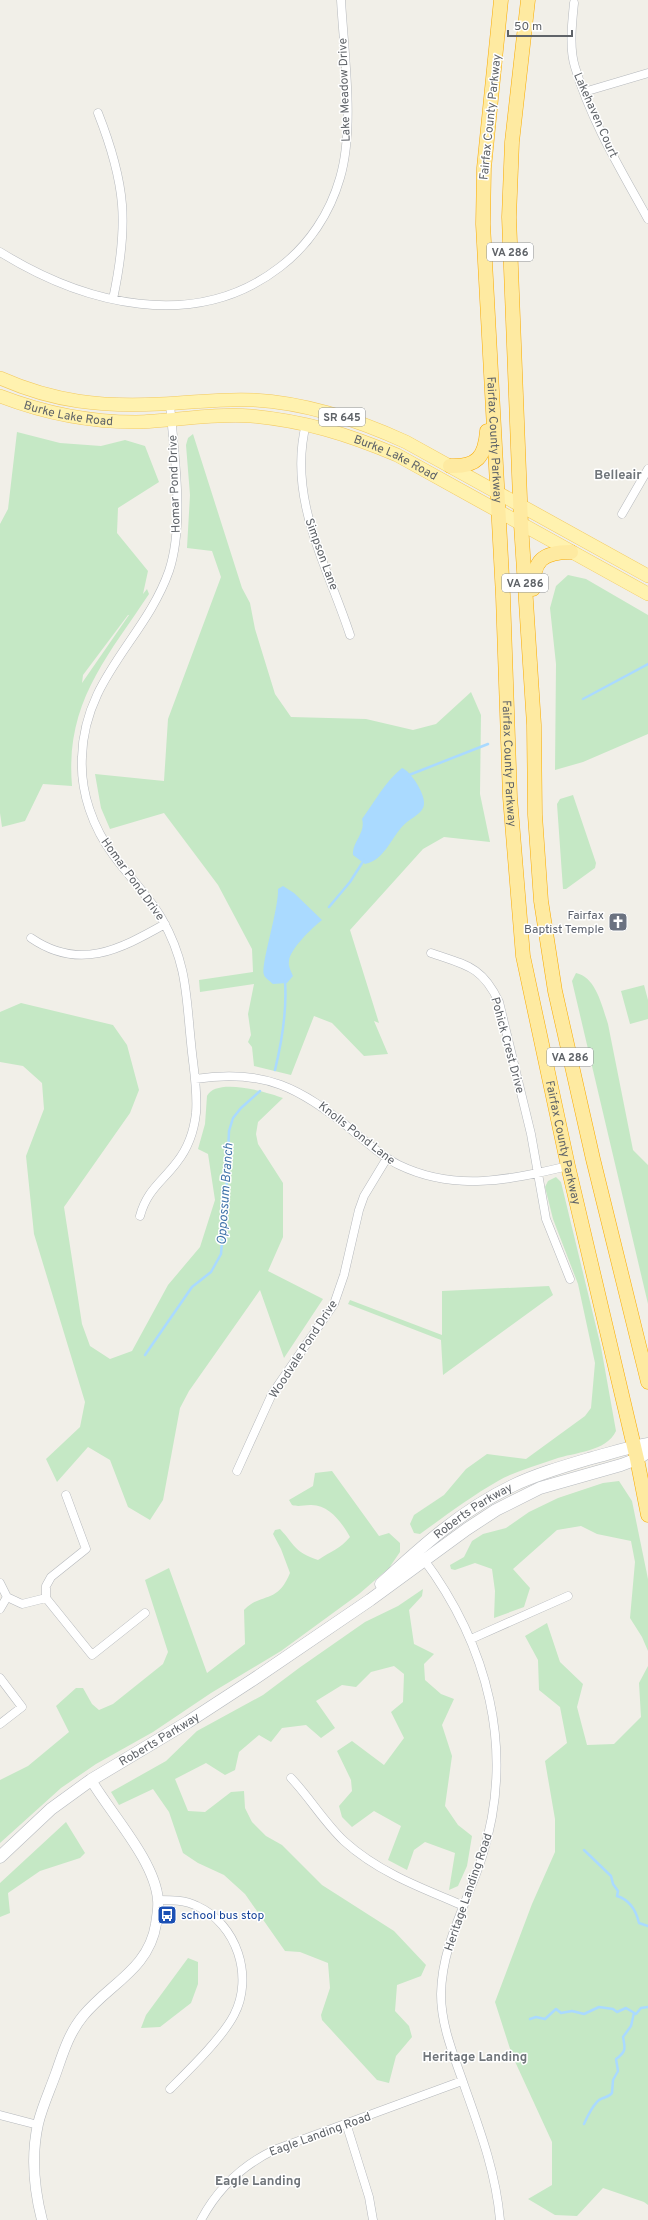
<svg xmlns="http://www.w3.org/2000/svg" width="648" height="2220" font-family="Overpass,sans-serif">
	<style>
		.green { fill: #c5e8c5; fill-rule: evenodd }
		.water { fill: #aadaff }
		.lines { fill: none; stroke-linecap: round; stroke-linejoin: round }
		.stream { stroke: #aadaff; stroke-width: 2.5 }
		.minor-casing { stroke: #b5b8bc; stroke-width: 9 }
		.tertiary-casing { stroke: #b5b8bc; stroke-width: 11 }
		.secondary-casing { stroke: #b6babf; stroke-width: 13 }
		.primary-casing { stroke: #f2c960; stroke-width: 14 }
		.trunk-casing { stroke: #f9ab00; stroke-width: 15 }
		.minor { stroke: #fff; stroke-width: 8 }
		.tertiary { stroke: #fff; stroke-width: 10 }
		.secondary { stroke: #fff; stroke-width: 12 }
		.primary { stroke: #fff2af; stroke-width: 13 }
		.trunk { stroke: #feeaa1; stroke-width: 14 }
		.labels { text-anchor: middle; stroke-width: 3; stroke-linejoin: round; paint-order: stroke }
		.shield { fill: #fff; stroke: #8f9295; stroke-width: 1 }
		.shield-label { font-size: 11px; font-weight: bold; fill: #5f6368 }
		.street-label { font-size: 12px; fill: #5f6368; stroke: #fff }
		.worship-label { font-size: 12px; fill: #5b616d; stroke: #fff; text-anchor: end }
		.transit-label { font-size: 12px; fill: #164399; stroke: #fff; text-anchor: start }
		.neighbourhood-label { font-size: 13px; font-weight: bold; fill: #70757a; stroke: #fff }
		.water-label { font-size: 13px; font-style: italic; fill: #4174aa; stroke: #fff }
	</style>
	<rect width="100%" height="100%" fill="#f1efe8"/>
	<!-- green -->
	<path class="green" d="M17,432l43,11 41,3 24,-6 20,6 14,36 -41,26 -1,25 31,38 -5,23 4,-5 2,5c-43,65 -84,109 -77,192l-29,-2 -18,37 -23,6 -2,-14v-289l8,-15zM128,615h1l-47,68 1,-8z
		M193,434l49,154 8,15 5,26 20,65 16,23 75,2 47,11 23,-6 35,-32 10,23 -1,79 10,48 -46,-5 -21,12 -73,81 29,93 -5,-2 14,33 -24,2 -32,-33 -18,-7 -23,59 -37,-9 -2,-19 -4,-5 3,-7 -3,-21 6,-30 -54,8 -1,-12 54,-8 -1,-23 -34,-64 -54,-72 -54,16 -9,-21 -6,-34 69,7 4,-62 53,-142 -9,-26 -25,-3 3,-53 -4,-50 2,-7z
		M568,575l18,4 62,36v119l-65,28 -28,8 1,-106 -6,-56 6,-22z
		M573,795l23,68 -1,5 -29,21h-3l-6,-85 3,-5z
		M576,973c20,4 26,33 32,51l25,126 15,15v139l-76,-323z
		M644,985l4,15v19l-18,5 -9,-33z
		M21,1003l92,22 14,20 12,45 -9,23 -66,94 18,117 8,22 20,13 22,-8 36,-66 32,-38 15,-47 -7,-46 -10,-5 7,-25 2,-28c9,-19 60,-4 76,2l-25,24 -2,12 2,10 25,39v54l-15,34 55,28 -39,59 -24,-68 -71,101 -9,17 -17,92 -13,20 -22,-13 -18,-47 -22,-13 -31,35 -11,-23 34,-32 5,-25 -51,-168 -8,-78 18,-47 -2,-26 -19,-17 -23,-4v-50z
		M556,1177l5,5 40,165 15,84c-10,21 -41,21 -61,28 -19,7 -40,12 -57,22 -28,16 -53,35 -78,53l-6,-1 -4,-9 4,-9 30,-20 22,-26 21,-15 39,5 59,-43 6,-8 4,-45 -17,-79 -25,-65 -8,-32 3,-6z
		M549,1286l4,9 -110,80 -2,-35 -93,-36 2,-4 92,35v-44z
		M332,1471l47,65 10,-3 11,10v9l-11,16 -30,26 -78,57 -70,42 -58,39 -57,32 -35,24 -61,55v-63l28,-14 41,-34 -13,-26 20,-18h7l9,16 7,6 14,-6 50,-40 5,-12 -23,-72 24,-12 38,105 38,-29 -1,-34c17,-18 33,-5 46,-37l-9,-24 -8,-15 2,-4 5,-1c15,16 14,23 38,31 13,-9 22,-11 32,-23 -8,-14 -21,-33 -40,-32 -7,0 -11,2 -18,0l-3,-5 24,-14 2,-13z
		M619,1481l13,20 16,78v72l-6,-14 -12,-19 5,-56 -4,-21 -34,-7 -16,-8 -24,4 -44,39 17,19 -6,19 -30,11 1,-27 -3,-22 -17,-6 -20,7 -4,-1 -1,-4 14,-8 8,-16 11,-7 23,-6 23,-16 29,-14 45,-15z
		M423,1589l-1,7 -13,14 5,34 20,10 -10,10 1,16 16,14 13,5 -12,26 10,31 -7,50 13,19 14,11 -5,30 -9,20 -9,4 6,-37 -30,-11 -11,8 -7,20 -19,-10 13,-34 -27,-15 -22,16 -10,-10 -3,-11 13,-15 -1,-11 -14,-29 15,-10 32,24 20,-27 -13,-26 12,-10 1,-28 -10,-8 -23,6 -15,15 -14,-2 -26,16 19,27 -14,10 -15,-13 -24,3 -11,14 -12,-7 -20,17 -4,18 -10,5 -19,-12 -31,16 13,32 17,1 26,-20 13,-1 1,17 7,14 14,14 16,9 40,40 72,46 32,34 -5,11 -24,9 -2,26 14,15 3,11 -16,19 -7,27 -12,-3 -55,-60 -1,-5 9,-27 -2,-25 -28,-11 -15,-1 -40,-57 -21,-19 -26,-12 -15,-10 -14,-41 -16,-23 -34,16 -8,-13 55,-31 31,-30 66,-36 36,-27 66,-46 33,-16z
		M547,1623l13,39 23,22 -6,23 10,38 27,-1 27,-27 -2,-34 9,-17v539l-4,-3 -41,-14 -26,28 -22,-1 -27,-16 24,-14v-43l-40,-87 -17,-53 37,-98 23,-52v-33l-10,-58 22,-18 -7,-36 -21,-17 -1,-30 -13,-24z
		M66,1822l19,31 -5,5 -40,13 -32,22 2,20 -10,4v-34z
		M188,1958l10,4v22l-7,19 -31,24 -19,1 5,-13z"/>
	<!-- water -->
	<path class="water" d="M402,768c8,2 27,30 21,40 -3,6 -11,10 -16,14 -15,12 -21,38 -42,42l-12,-9c-1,-13 13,-22 9,-36 13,-18 23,-37 40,-51z
		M283,886l11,7 28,27c-10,8 -32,29 -33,41 -1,5 2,10 4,15l-6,7 -14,1c-3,-3 -8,-6 -9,-9 -4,-9 15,-66 14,-86z"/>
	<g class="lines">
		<!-- stream -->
		<path class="stream" d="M583,699l65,-35
			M408,778l1,-3 79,-31
			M329,907l21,-25 14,-22
			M275,1070c7,-29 12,-60 10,-89
			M145,1355l47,-68 19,-15 10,-18 6,-75 2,-48 4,-13 8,-10 19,-17
			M584,1850l27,26 2,8 5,7 -1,5c13,4 19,14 22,27l9,3
			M530,2019l6,-2 9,2 11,-10 5,4 11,-2 12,3 15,-7 14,2 4,3 9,-4 10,6 5,-6 7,-1
			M584,2124c3,-7 11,-23 17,-25 4,-2 8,-2 11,-6l1,-13 5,-9 -2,-12c11,-8 9,-11 7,-22l8,-11 3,-13"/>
		<!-- minor casing -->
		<g class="minor-casing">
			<path id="minor" d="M574,3c-2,20 -5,45 1,64 16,54 46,103 73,152
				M584,92l64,-19
				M98,113c28,71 31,111 15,186
				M0,252c84,52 195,81 280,15 29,-22 50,-54 60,-89 15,-51 4,-124 1,-178
				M306,424c-19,75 22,143 44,211
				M622,514l26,-45
				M31,938c48,33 88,12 134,-14
				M431,953c35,12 51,13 68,49l32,132 15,85 24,60
				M195,1079c69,-11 106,9 158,52 14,11 29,26 46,34 56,27 111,15 169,1
				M140,1216c7,-26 22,-34 37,-54 11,-14 17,-31 19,-49 2,-23 -3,-47 -5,-70 -5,-48 -4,-80 -29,-124 -13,-23 -33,-42 -48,-63 -21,-28 -34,-64 -32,-99 2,-79 63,-118 87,-186 16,-48 5,-117 1,-167
				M237,1471l35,-77 62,-90 10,-29 15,-65 5,-14 23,-38
				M422,1557c66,88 94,193 60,300 -15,47 -40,87 -41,137 0,32 13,62 23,91 16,45 32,88 36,135
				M0,1583l7,14
				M7,1597l15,7 24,-6v-12l5,-9 35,-28 -20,-54
				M46,1598l46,57 53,-42
				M0,1609l7,-12
				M471,1639l97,-43
				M0,1678l22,29 -22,17
				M291,1778c19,20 33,44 53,63 34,31 77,47 118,64
				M158,1900c14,0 27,0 39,6 40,18 57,71 37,109 -12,23 -45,55 -64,74
				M0,2115l38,10
				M346,2123l23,74 4,23
				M201,2220c17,-32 40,-54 73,-70l188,-69"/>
		</g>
		<!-- tertiary casing -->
		<g class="tertiary-casing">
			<path id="tertiary" d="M42,2220c-8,-31 -11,-64 -4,-96 4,-17 12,-34 18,-51 7,-20 13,-40 27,-57 26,-32 66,-47 73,-92 1,-8 3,-16 2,-24 -3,-39 -47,-86 -67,-120"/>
		</g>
		<!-- secondary casing -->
		<g class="secondary-casing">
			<g id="secondary">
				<path id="s1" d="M381,1584c40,-37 81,-74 131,-98 25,-12 53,-20 80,-28 19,-5 37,-11 56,-14"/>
				<path id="s2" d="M0,1857l51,-48 40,-29 97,-58 66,-43 116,-79 97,-71 29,-19 44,-22 81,-23 16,-6 11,-7"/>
			</g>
		</g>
		<!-- primary casing -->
		<g class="primary-casing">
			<g id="primary">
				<path d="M0,378c54,24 102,29 160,26 32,-1 63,-6 94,-4 53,3 104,20 152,42l242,134"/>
				<path id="s3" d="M0,396c44,17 89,26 136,26 38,-1 77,-9 115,-6 54,5 96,18 146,39l251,139"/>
			</g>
		</g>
		<!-- trunk casing -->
		<g class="trunk-casing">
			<g id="trunk">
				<path id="s4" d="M501,0l-17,168 -1,56 20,372 7,201 13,159 45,210 69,293 11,56"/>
				<path d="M528,0l-16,142 -3,75 12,307 13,201 1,90 6,86 14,90 38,168 55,223"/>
				<path d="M450,466c27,1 35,-9 37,-35"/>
				<path d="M533,589c0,-29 10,-37 38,-37"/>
			</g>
		</g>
		<!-- minor -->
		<use href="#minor" class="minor"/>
		<!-- tertiary -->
		<use href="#tertiary" class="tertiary"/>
		<!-- secondary -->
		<use href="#secondary" class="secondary"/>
		<!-- primary -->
		<use href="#primary" class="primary"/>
		<!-- trunk -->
		<use href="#trunk" class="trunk"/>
	</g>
	<!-- icons -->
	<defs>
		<g id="church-square" transform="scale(1)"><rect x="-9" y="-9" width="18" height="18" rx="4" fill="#6b7280" stroke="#fff"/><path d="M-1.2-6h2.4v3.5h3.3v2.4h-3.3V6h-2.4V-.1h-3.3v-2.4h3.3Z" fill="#fff"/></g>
		<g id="bus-square" transform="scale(1)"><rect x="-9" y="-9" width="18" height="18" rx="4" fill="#1a4fb4" stroke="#fff"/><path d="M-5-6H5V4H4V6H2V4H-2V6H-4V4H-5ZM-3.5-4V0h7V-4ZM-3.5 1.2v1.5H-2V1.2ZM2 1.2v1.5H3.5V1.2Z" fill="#fff"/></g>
	</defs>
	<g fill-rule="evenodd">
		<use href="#church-square" x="618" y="922"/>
		<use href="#bus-square" x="167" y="1915"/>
	</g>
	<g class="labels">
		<!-- shield labels -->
		<g class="shield">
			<rect x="487" y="243" width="46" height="18" rx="3"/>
			<rect x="319" y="408" width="46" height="18" rx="3"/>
			<rect x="502" y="574" width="46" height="18" rx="3"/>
			<rect x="547" y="1048" width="46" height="18" rx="3"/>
		</g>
		<g class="shield-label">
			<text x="510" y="256">VA 286</text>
			<text x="342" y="421">SR 645</text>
			<text x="525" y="587">VA 286</text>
			<text x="570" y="1061">VA 286</text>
		</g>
		<!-- street labels -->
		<g class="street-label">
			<text transform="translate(344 90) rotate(-92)" y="4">Lake Meadow Drive</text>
			<text transform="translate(596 115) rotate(66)" y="4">Lakehaven Court</text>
			<text transform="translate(490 117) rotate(-84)" y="4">Fairfax County Parkway</text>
			<text dy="4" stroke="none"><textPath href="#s3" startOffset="71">Burke Lake Road</textPath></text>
			<text dy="4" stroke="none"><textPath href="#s4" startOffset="441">Fairfax County Parkway</textPath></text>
			<text dy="4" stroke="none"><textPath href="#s3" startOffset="406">Burke Lake Road</textPath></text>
			<text transform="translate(174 484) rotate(-92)" y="4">Homar Pond Drive</text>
			<text transform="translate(322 554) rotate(70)" y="4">Simpson Lane</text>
			<text dy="4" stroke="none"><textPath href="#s4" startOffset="765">Fairfax County Parkway</textPath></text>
			<text transform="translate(133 879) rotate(54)" y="4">Homar Pond Drive</text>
			<text transform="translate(508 1045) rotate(75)" y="4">Pohick Crest Drive</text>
			<text transform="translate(357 1133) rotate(38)" y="4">Knolls Pond Lane</text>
			<text dy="4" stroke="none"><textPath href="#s4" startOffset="1149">Fairfax County Parkway</textPath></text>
			<text transform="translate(303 1349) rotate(-57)" y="4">Woodvale Pond Drive</text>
			<text dy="4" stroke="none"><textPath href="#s1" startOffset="118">Roberts Parkway</textPath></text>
			<text dy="4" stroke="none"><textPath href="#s2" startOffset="199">Roberts Parkway</textPath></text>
			<text transform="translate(468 1892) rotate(-71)" y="4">Heritage Landing Road</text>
			<text transform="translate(320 2134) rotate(-20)" y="4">Eagle Landing Road</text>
		</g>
		<!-- worship labels -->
		<g class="worship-label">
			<text x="604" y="919">Fairfax<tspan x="604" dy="14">Baptist Temple</tspan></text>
		</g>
		<!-- transit labels -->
		<g class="transit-label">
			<text x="181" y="1919">school bus stop</text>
		</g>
		<!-- neighbourhood labels -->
		<g class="neighbourhood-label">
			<text x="618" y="479">Belleair</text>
			<text x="475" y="2061">Heritage Landing</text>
			<text x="258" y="2185">Eagle Landing</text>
		</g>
		<!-- water labels -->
		<g class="water-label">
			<text transform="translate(224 1194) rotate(-86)" y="5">Oppossum Branch</text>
		</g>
	</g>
	<!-- scale -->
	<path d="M508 30v6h64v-6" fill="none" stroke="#5f6368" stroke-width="2"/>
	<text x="514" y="30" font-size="12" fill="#5f6368" stroke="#ffffff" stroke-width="3" paint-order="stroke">50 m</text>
</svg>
